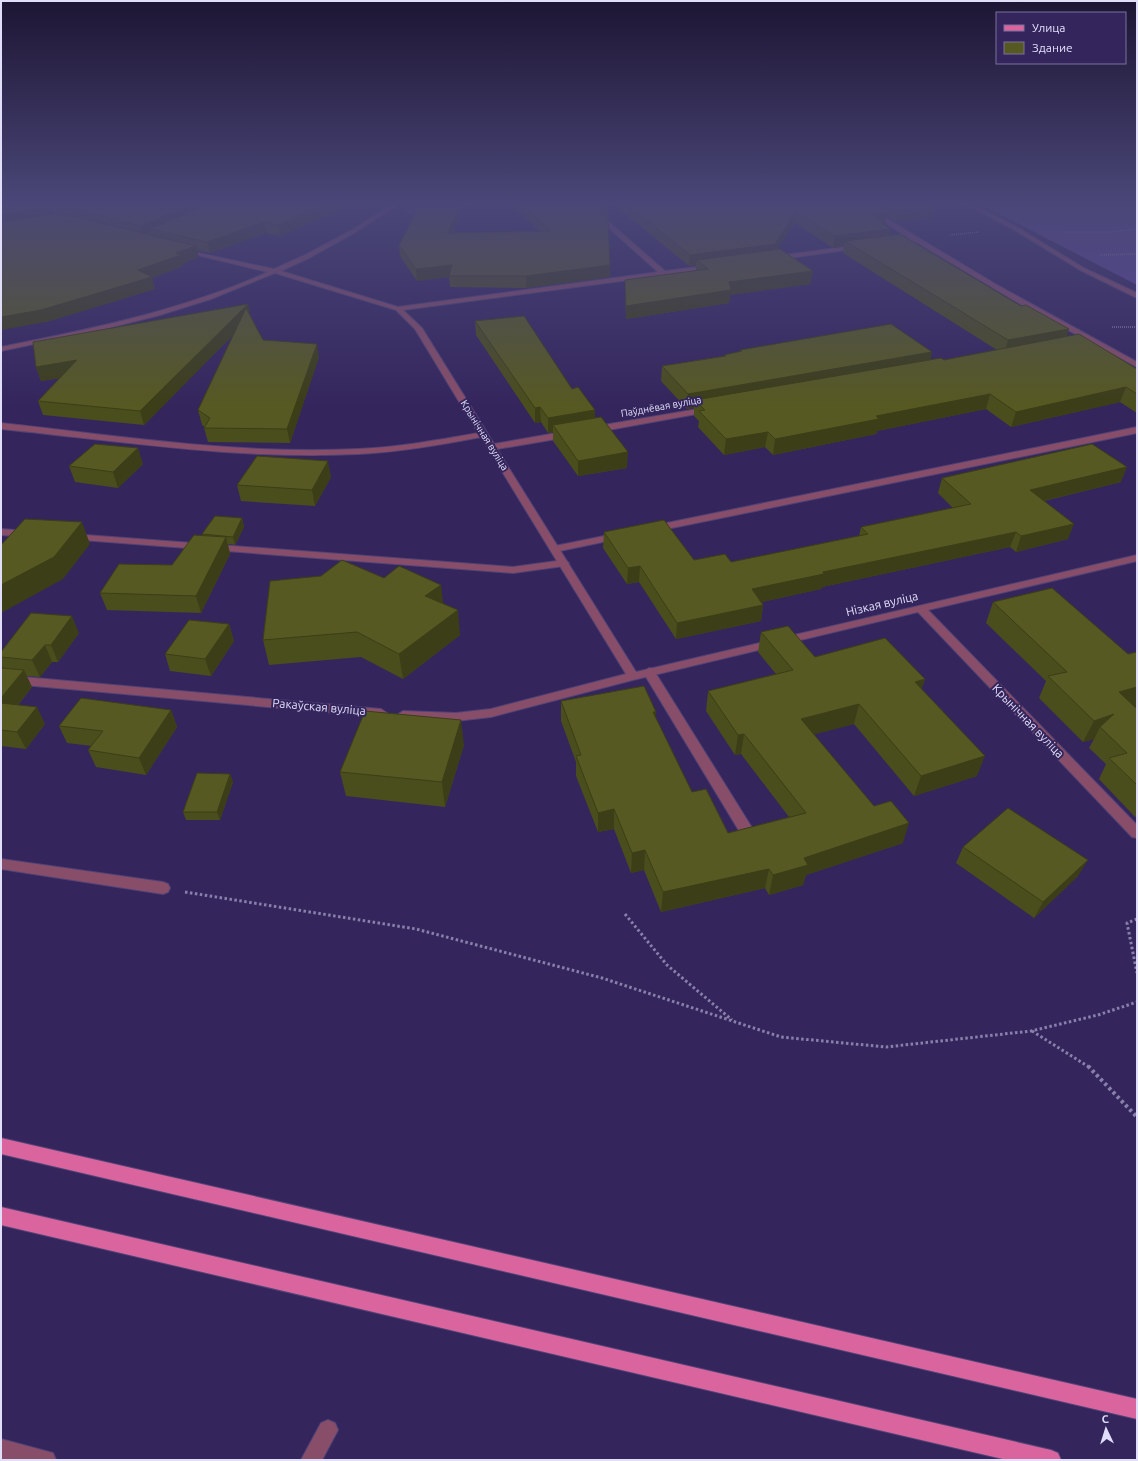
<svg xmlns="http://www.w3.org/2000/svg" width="1138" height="1461" font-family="Ubuntu,sans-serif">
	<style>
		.green { fill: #574d82 }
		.forest { fill: #5a4798 }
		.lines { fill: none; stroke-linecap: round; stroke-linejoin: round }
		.lane-casing { stroke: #504376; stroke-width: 2 }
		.street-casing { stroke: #504376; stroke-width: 2 }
		.primary-casing { stroke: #504376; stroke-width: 2 }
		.path-far2 { stroke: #8980aa; stroke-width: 1.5; stroke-dasharray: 1 1; stroke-linecap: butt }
		.path-far1 { stroke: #8980aa; stroke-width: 3; stroke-dasharray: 2.5 2.5; stroke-linecap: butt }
		.path { stroke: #8980aa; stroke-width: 4; stroke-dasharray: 3 3; stroke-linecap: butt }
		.lane { fill: #884e69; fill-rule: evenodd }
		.street { fill: #884e69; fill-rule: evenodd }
		.primary { fill: #d9649e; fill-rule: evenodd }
		.wall { fill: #4a4d1c }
		.shaded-wall { fill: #3c3e17 }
		.building { fill: #565921; stroke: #3c3e17 }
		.labels { text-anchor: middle; stroke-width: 4; stroke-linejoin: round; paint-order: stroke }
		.far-street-label { font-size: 10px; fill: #e1def9; stroke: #34265d }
		.street-label { font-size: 12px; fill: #e1def9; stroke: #34265d }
	</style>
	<rect width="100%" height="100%" fill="#34265d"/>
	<!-- green -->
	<path class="green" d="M416,202h53l-6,7 -59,5z"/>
	<!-- forest -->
	<path class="forest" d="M976,202h161v83z"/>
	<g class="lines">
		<!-- lane casing -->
		<g class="lane-casing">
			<path id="lane" d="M961,202h7l47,24 69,42 53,25v5l-57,-28 -69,-42z
				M1137,427v6l-485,99 -5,-3 5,-3z
				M1,529l27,2 5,3 -5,3 -27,-2z
				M619,533l5,3 -2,2 -67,14 -5,-3 5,-3z
				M72,534l441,33 51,-7 5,3 -5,3 -51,7 -444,-34 -2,-2z
				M649,668l4,1 101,162 2,4 -2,4 -5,1 -5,-1 -101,-167z
				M1,859l162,23 5,2 2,4 -2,4 -5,2 -162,-25z
				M328,1420l7,3 3,7 -16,30h-21l20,-37z"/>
		</g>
		<!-- street casing -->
		<g class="street-casing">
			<path id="street" d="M396,202h6l-46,30 -47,26 -28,13 117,36 260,-35 -78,-70h6l79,69 47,-6 3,2 -3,2 -309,41 19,18 72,116 74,-13 4,3 -4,3 -71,12 139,223 501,-117v6l-209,49 209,215v13l-5,-1 -214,-225 -285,68 -142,37 -35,4 -57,-3 -2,-3 6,-4 53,2 35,-4 135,-35 -145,-237c-41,8 -81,15 -123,17 -119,6 -239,-13 -357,-25v-6c118,13 238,32 357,26 41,-2 81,-9 120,-16l-63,-104 -19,-19 -121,-37 -64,26 -51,16 -55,14 -104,22v-4c91,-18 182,-37 267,-75l-88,-21v-2l94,20 31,-14 47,-25z
				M853,202h6l138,83 140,77v5l-110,-59 -111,-66 -21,1v-2l15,-2z
				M859,245l2,1v2l-85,12 -3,-2 3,-2z
				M710,407h3v4l-121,22 -4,-3 4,-3z
				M1,675l380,34 6,4 -6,4 -380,-34z
				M1,1439l52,14 3,7 -55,-1z"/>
		</g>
		<!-- primary casing -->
		<g class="primary-casing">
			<path id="primary" d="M1,1138l1136,261v20l-1136,-265z
				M1,1207l1050,243 7,3 3,7h-54l-1006,-235z"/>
		</g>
		<!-- path-far2 -->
		<path class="path-far2" d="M1062,232h49l26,-3
			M950,235l29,-3
			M1100,255l37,-1
			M1112,327h25"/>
		<!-- path-far1 -->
		<path class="path-far1" d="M185,892l231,37 186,49 179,59 105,10 145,-16 67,-16 39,-13
			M625,914l42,51 65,55
			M1137,919l-10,4 10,50
			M1032,1031l57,36"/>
		<!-- path -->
		<path class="path" d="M1088,1066l49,51"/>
		<!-- lane -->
		<use href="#lane" class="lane"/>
		<!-- street -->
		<use href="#street" class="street"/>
		<!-- primary -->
		<use href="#primary" class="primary"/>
	</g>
	<!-- wall -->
	<path class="wall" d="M1,202h357l-78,34 -14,-3 -56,20 -13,-3 2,7 -16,6v3l-31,12 3,11 -109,33z
		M513,202h95v16l2,47v12l-84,11 -76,-1 -1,-10 -32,4 -17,-25 -1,-11 60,-27 -6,15 87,-2 -27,-25z
		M611,202h315l9,5 -3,11 -36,4 -10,-6 -1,6 1,4 5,3 -1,6 177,101 70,33v44l-17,-11 -109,25 -25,-18 -109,22 -1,3 -103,21 -8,-8 -41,8 -26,-28 1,-6 -5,-5v-8l-7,1 -26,-28 1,-15 62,-10v-1l16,-3v-2l204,10 53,-10 -154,-97 1,-7 -11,2 -38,-25 -18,26 36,22 -3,13 -80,11 -1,8 -103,16 -1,-25v-14l71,-9v-6l-7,1z
		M251,317l12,23 56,17 -29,86 -82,-1 -4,-14 1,-1 -3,-2 -4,-15 35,-75 -89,90 -101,-10 -5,-14 22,-23 -19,3 -5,-14z
		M475,321l97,68 23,21v8l32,50 -49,8 -25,-35v-9l-5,1 -7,-11 -6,1 -59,-88z
		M143,464l-25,24 -43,-6 -6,-16z
		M331,477l-16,29 -74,-5 -4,-16z
		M942,478l179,4 -77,19 24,38 -52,13 -6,-5 -188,40 -1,2 -59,13 1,3 -2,16 -85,18 -37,-57 -12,2 -24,-36 1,-16 90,28 37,2 128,-26 2,-9 92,-19 -15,-15z
		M242,518l2,9 -9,18 -7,-1 2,10 -29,59 -94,-3 -7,-17 72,-28 30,-29v-2z
		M993,602l135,52 9,-2v54h-2l2,3v107l-2,1 -36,-38 7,-15 -17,-16 5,-9 -11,3 -44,-44 7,-17 -60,-58z
		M443,604l17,31 -57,44 -42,-22 -92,8 -6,-25z
		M229,624l5,17 -23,35 -41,-5 -5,-17z
		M761,632l54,25 110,22 -4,10 56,87 -63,20 -60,-72 -40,10 89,109 -97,32 -3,10 -34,10 -4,-7 -104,24 -17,-42 -13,3 -17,-44 -16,3 -22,-56v-14l-15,-41v-20l95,18 36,73 36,41 61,-16 -48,-63 -6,1 -29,-44 2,-20 68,-17 -18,-22z
		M79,633l-21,29h-6l-12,15 -14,-1 6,11 -14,18 27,19 -19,25 -25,-3v-78h2l-2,-3v-13z
		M171,710l6,17 -31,48 -50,-8 -8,-17 4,-4 -25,-3 -8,-17z
		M464,745l-19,62 -99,-11 -6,-24z
		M230,774l3,8 -13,38h-34l-3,-8z
		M963,847l115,29 -44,42 -78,-55z"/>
	<!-- shaded-wall -->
	<path class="shaded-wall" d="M198,202h27l-75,27 1,5 -8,4 -3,-12z
		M332,202h26l-78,34 -2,-11z
		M52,207l3,11 -54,8v-11z
		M459,207v11l-10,26 -1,-11z
		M935,207l-3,11 -36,4 2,-11z
		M796,212l-1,11 -22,32 -76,5 -1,5 -7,1 1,-11z
		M887,213l-3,10h2l-1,7 6,-1 -2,11 -44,1 -1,5 -11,2 2,-12 37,-21z
		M264,222l2,11 -56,20 -3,-11z
		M196,246l3,11 -16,6v3l-31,12 3,11 -109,33 -45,8v-13l137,-47 38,-17z
		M452,265l-3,12 -32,4 -1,-12z
		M610,265v12l-84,11v-12z
		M813,271l-3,13 -80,11 -1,8 -103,16v-13l103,-24z
		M248,304l3,13 -107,108 -4,-14z
		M1069,329l-4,14 -61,11 4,-14z
		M317,344l2,13 -29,86 -3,-14z
		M932,352l-3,15 -234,33 -1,8 -7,1 1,-15z
		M77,360l5,14 -41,7 -5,-14z
		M1126,387l-6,15 -109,25 5,-15z
		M990,394l-4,15 -109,22 -1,3 -103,21 2,-16 101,-23z
		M540,407l1,15 -6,1v-15z
		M595,410v15h-42v7l-5,1v-15z
		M768,432l-3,15 -41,8 2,-16z
		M138,448l5,16 -25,24 -5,-16z
		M628,452l-1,16 -49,8v-15z
		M328,461l3,16 -16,29 -3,-16z
		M1127,467l-6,15 -96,23 5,-15z
		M242,518l2,9 -9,18 -2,-8z
		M82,522l8,22 -27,35 -62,34v-28z
		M1074,524l-6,15 -52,13 5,-16z
		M1016,532l-6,15 -188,40 -1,2 -72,16 3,-16 71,-17z
		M226,537l4,17 -29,59 -5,-17z
		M640,566l-1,16 -12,2 1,-16z
		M441,585l3,25 -19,-14z
		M763,605l-2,16 -85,18 1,-16z
		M458,610l2,25 -57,44 -4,-25z
		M72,616l7,17 -21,29 -7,-17z
		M229,624l5,17 -23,35 -6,-17z
		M45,645l7,17 -12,15 -8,-17z
		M24,670l8,17 -26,32 -5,-10v-11z
		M925,679l-7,20 -3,-17z
		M1137,687v19l-28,7 10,-21z
		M859,704l-5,20 -57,15 4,-20z
		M37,707l8,17 -19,25 -9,-17z
		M171,710l6,17 -31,48 -7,-17z
		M653,712h3l-1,20z
		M1114,714l-14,13 -6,12 -11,3 11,-21z
		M461,720l3,25 -19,62 -3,-25z
		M744,734l-3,20 -6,1 3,-20z
		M985,756l-8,20 -63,20 7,-20z
		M230,774l3,8 -13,38 -3,-8z
		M614,809v20l-16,3v-19z
		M909,823l-6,20 -97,32 -3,10 -34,10 4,-20 31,-17z
		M645,850l-1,20 -13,3 1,-20z
		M1088,860l-10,16 -44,42 9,-16z
		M769,869l-4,19 -104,24 2,-20z"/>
	<!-- building -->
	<path class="building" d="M1,202h197l-58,24 -67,-17 -21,-2 -51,8z
		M213,202h119l-54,23 -14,-3 -57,20 -57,-13z
		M520,202h69l19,16 2,47 -84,11h-77l3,-11 -36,4 -17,-24 20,-38h40l-11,26 103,-2z
		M600,202h8v6z
		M624,202h244l19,11 -15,2 14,8 -4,1 9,5 -56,7 -39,-24 -21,32 -85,11z
		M881,202h45l9,5 -37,4z
		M52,214l20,2 124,30 -20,7 5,2 -43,15 14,7 -111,33 -40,7v-95z
		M900,234l121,72 5,-1 43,24 -61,11 -163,-99z
		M780,249l33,22 -84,11 2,8 -105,16 -1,-26 83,-11 -11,-9z
		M248,304l-108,107 -102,-10 39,-41 -41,7 -3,-25z
		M246,308l17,32 54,4 -30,85 -83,-1 6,-10 -12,-8z
		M524,316l48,73 6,-2 17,23 -47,8 -8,-11 -5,1 -60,-87z
		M891,324l41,28 -244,42 -26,-28 64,-10 -2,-1 18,-4 -2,-1z
		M1079,334l58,35v25l-11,-7 -110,25 -26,-18 -114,22 3,3 -104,20 -7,-7 -42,7 -27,-28 6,-1 -10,-10 246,-42 3,2z
		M601,417l27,35 -50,9 -25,-36z
		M95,444l43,4 -25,24 -44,-6z
		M1092,444l35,23 -97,23 44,34 -53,12 -5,-4 -193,40 1,2 -72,15 11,16 -86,18 -37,-57 -12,2 -24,-36 60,-12 30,40 31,-6 6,8 137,-28 -7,-7 110,-23 -29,-26z
		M257,456l71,5 -16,29 -75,-5z
		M215,516l27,2 -9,19 -31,-3z
		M25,519l57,3 -28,35 -53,28v-40z
		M194,535l32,2 -30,59 -96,-3 19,-29 53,1z
		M342,560l42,18 15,-12 42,19 -16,11 33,14 -59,44 -42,-22 -94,8 7,-59 51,-5z
		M1052,588l76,66 9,-2v35l-18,5 18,17v76l-28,-27 18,-5 -27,-26 14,-13 -20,7 -46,-45 19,-4 -74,-70z
		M31,613l41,3 -21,29h-6l-13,15 -31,-3v-5z
		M189,620l40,4 -24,35 -40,-5z
		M788,626l27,31 70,-19 40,41 -10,3 70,74 -64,20 -62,-72 -58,15 73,87 17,-5 18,22 -105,35 4,7 -35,10 -4,-6 -106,23 -18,-42 -13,3 -18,-44 -16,4 -22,-57 5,-1 -20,-54 83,-15 12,26h-3l39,80 14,-3 22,44 78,-20 -62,-79 -6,1 -30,-44 85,-21 -32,-38z
		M1,668l23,2 -23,28z
		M81,698l90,12 -32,48 -51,-8 15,-19 -44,-5z
		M1,703l36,4 -20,25 -16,-2z
		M365,711l96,9 -19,62 -102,-10z
		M197,773l33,1 -13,38h-34z
		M1008,808l80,52 -45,42 -80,-55z"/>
	<!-- sky -->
	<linearGradient id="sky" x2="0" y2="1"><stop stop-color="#1d1533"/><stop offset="0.5" stop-color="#4a4778"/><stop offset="1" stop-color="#4a4778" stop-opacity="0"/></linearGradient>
	<rect width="1138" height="406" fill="url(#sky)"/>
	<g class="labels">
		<!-- far-street labels -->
		<g class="far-street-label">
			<text transform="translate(661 406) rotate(-10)" y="4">Паўднёвая вуліца</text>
			<text transform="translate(485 435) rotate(58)" y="4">Крынічная вуліца</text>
		</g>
		<!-- street labels -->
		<g class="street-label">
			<text transform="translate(882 604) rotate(-13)" y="4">Нізкая вуліца</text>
			<text transform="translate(319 707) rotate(5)" y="4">Ракаўская вуліца</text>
			<text transform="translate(1028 721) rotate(46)" y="4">Крынічная вуліца</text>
		</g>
	</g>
	<!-- border -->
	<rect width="1138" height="1461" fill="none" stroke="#e1def9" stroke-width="4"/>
	<!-- legend -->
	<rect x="996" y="12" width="130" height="52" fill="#34265d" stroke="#79709b"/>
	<rect x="1004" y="25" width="20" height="6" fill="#d9649e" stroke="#79709b"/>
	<text x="1032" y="32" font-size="12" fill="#e1def9">Улица</text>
	<rect x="1004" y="42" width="20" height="12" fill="#565921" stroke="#79709b"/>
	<text x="1032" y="52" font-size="12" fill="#e1def9">Здание</text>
	<!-- north arrow -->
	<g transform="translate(1106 1429) rotate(356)" stroke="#34265d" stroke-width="3" paint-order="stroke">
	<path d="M0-3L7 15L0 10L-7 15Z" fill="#e1def9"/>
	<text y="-6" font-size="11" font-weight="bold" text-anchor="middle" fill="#e1def9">С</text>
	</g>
</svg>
